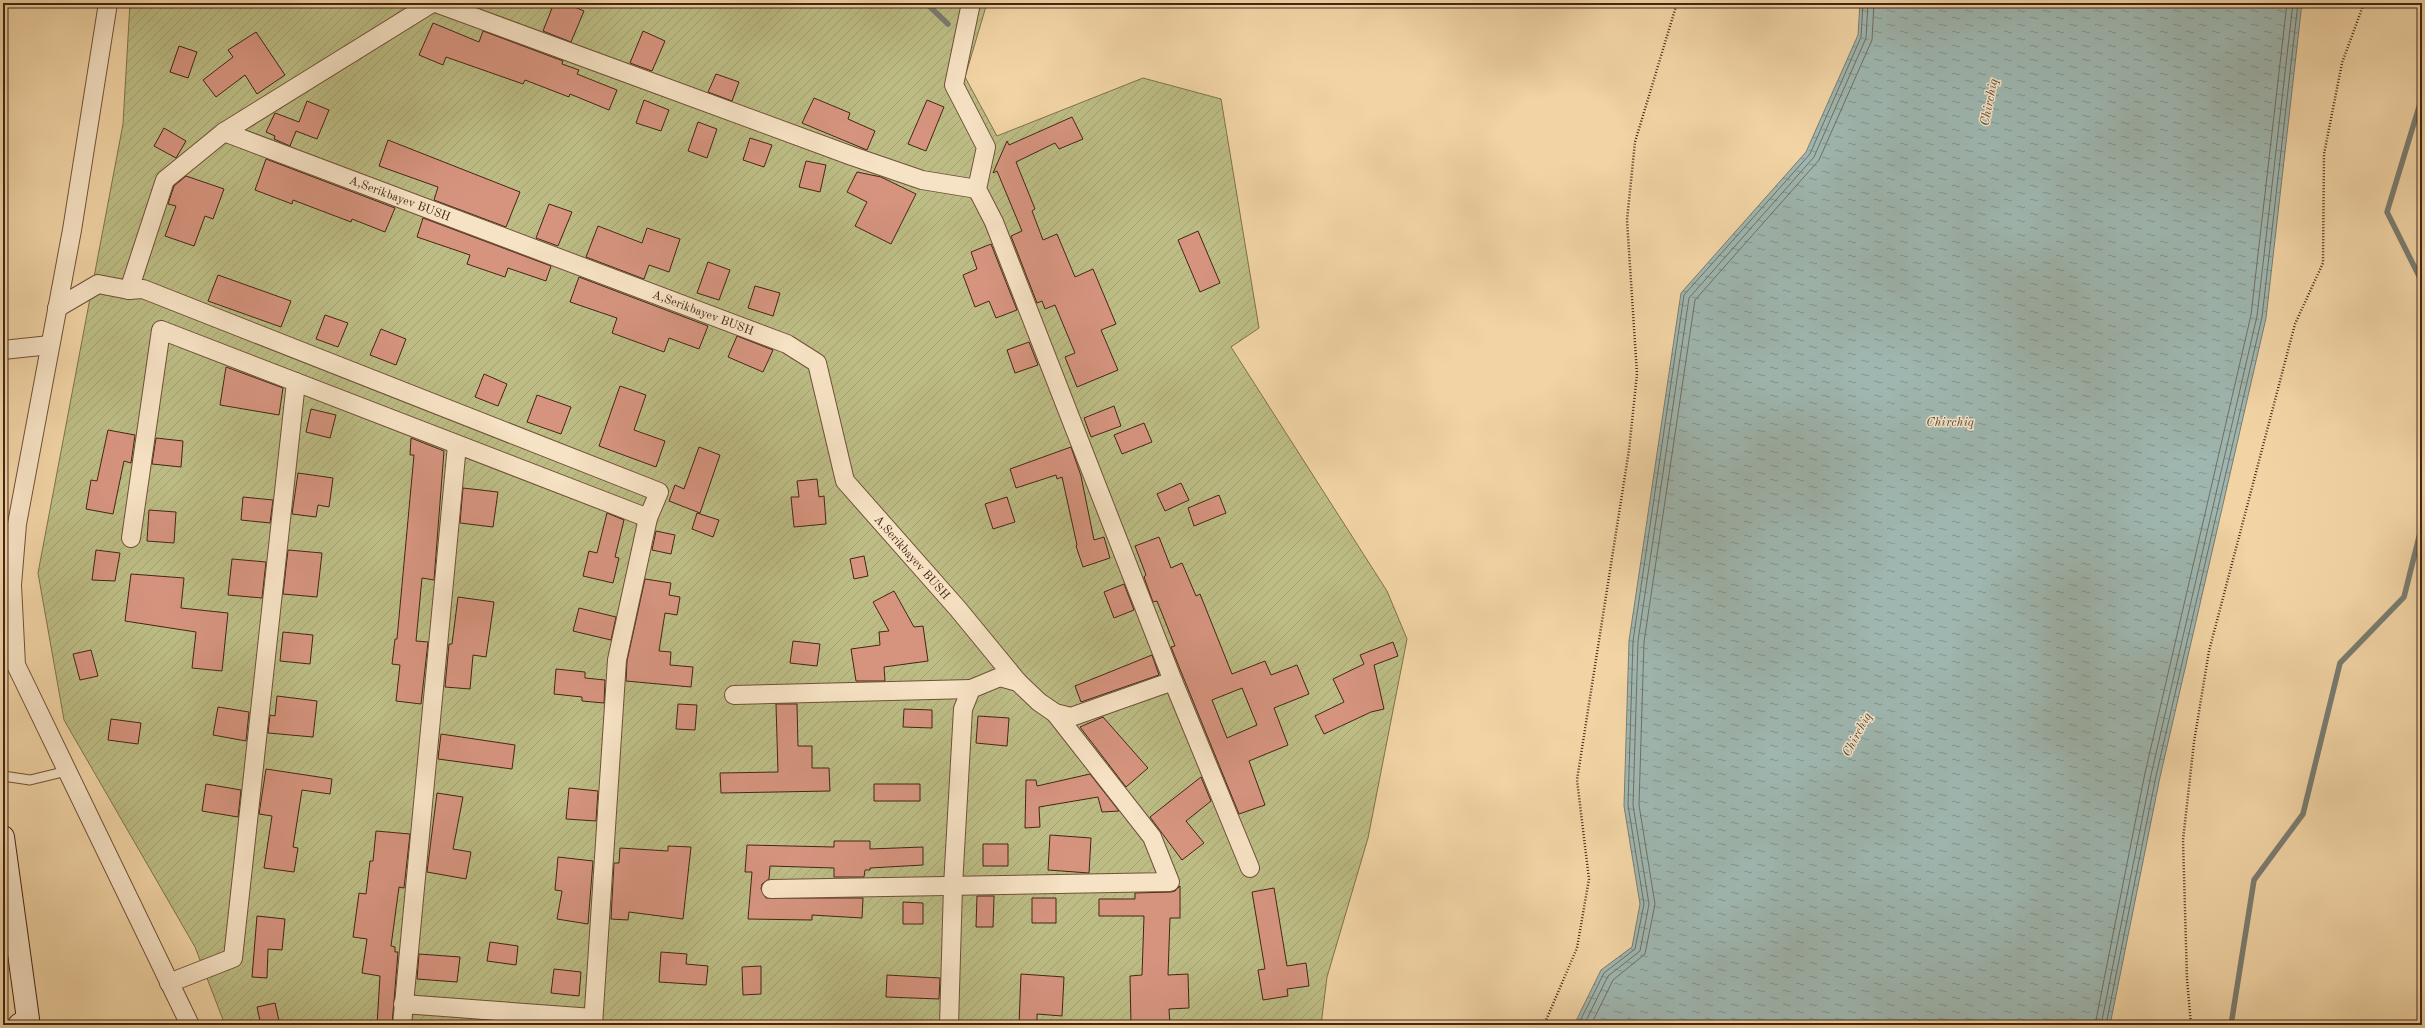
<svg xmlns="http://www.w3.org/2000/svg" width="2425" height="1028" font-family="'Old Standard TT',serif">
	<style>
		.garden { fill: url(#garden-furrows); stroke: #80714c }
		.water { fill: url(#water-ripples); stroke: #7a7c71 }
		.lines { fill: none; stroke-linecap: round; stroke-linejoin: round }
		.shore { stroke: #716e62; stroke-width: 1 }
		.stream { stroke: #7a7c71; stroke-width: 5.5 }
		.building { fill: #d6947f; stroke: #442614; fill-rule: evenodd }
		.lane-casing { stroke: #6f5138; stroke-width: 11 }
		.street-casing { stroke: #6f5138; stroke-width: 20 }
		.secondary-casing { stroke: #442614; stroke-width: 24 }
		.path { stroke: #442614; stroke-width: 2.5; stroke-dasharray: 1 2; stroke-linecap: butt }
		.lane { stroke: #f6e2c4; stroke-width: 9 }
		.street { stroke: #f6e2c4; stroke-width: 18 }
		.secondary { stroke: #f6e2c4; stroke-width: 22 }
		.labels { text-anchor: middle; stroke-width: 3; stroke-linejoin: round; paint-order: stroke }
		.street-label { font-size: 12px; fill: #442614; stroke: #f6e2c4 }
		.water-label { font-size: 13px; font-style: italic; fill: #5a4a3b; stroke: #f6e2c4 }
	</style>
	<defs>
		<pattern id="garden-furrows" width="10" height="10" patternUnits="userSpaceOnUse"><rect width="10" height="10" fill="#bcbc84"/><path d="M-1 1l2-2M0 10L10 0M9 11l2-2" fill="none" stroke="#a3a171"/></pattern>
		<pattern id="water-ripples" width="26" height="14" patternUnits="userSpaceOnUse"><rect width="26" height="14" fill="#9eb6af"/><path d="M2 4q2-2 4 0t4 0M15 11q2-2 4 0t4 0" fill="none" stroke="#82948d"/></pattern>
	</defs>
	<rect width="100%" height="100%" fill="#f1d3a4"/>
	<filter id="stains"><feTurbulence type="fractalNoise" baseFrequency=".005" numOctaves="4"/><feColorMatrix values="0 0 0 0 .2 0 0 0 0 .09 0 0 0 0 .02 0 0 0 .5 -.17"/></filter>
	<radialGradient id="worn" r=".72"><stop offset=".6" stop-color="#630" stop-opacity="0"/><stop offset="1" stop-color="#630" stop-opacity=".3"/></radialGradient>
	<!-- garden -->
	<path class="garden" d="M130,3h857l-22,74 32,59 146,-58 78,21 38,229 -28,19 156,244 20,48 -39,199 -41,139 -6,48h-1096l-30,-78 -131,-227 -26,-147 85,-449z"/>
	<!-- water -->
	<path class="water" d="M1860,3h442l-36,315 -106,459 -50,248h-536l27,-55 31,-23 8,-43 -16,-98 5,-165 52,-348 125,-141 52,-117z"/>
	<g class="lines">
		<!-- shore -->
		<path class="shore" d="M1578,1025l26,-52 31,-24 9,-45 -16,-99 5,-164 51,-346 126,-141 51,-117 2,-34
			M1584,1025l24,-49 32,-25 9,-47 -16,-99 5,-164 51,-343 125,-141 52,-119 2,-35
			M1591,1025l22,-45 32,-26 10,-50 -16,-99 5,-163 51,-342 124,-140 53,-120 2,-37
			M2095,1025l50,-252 106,-458 36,-312
			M2101,1025l50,-250 106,-459 36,-313
			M2106,1025l50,-249 106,-459 36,-314"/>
		<!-- stream -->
		<path class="stream" d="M926,3l22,21
			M2422,97l-35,115 35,70
			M2231,1025l23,-145 49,-66 37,-151 64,-66 18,-72"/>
	</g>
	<!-- building -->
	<path class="building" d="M554,3h11l19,8 -13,31 -28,-11z
		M433,23l46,19 4,-11 80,30 -1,3 17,6 -2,4 40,16 -8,20 -39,-16 -1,3 -44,-17 -2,4 -77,-27 -3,8 -24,-10z
		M643,31l22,10 -13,30 -22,-8z
		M256,32l29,43 -28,19 -12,-19 -29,22 -13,-17 30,-23 -5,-7z
		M179,46l18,6 -9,26 -18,-6z
		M716,74l23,8 -7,19 -24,-9z
		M814,98l36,15 -2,6 27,12 -8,19 -65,-27z
		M644,100l25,10 -8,21 -25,-8z
		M927,100l17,7 -18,44 -18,-7z
		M307,101l22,9 -12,29 -21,-8 -6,15 -16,-7 1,-3 -9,-4 9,-19 24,9z
		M1072,117l11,22 -24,10 -4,-6 -39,19 19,47 -3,2 11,29 14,-6 18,43 18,-8 23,55 -15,6 17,40 -41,17 -12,-30 10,-4 -20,-48 -10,4 -3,-8 -5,2 -26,-67 11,-5 -25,-60 -4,2 14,-32 2,4z
		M698,122l19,7 -10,29 -19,-7z
		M164,128l22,13 -10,17 -22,-12z
		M750,138l22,7 -8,22 -21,-7z
		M388,140l132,52 -14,35 -72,-27 4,-13 -59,-21z
		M266,159l129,49 -10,24 -33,-13 -1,3 -58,-22 -1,4 -37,-14z
		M806,161l20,4 -6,27 -21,-5z
		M857,172l24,5 35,17 -25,50 -36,-18 12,-24 -20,-10z
		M186,176l38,13 -11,30 -8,-3 -11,30 -29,-10 11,-30 -8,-2 6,-18z
		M549,204l23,8 -14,34 -22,-8z
		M423,218l128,48 -5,15 -38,-13 -3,9 -38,-13 3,-9 -53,-18z
		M598,226l44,17 5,-15 33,11 -11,33 -20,-7 -5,14 -58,-22z
		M1198,231l22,52 -20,9 -22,-52z
		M991,244l26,66 -21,8 -7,-17 -14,6 -12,-32 14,-6 -6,-17z
		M708,262l22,8 -11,30 -22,-7z
		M218,275l73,26 -10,26 -73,-26z
		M579,277l129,49 -9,23 -30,-11 -5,14 -52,-19 5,-15 -47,-16z
		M755,286l25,7 -7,23 -25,-8z
		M325,315l23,8 -10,24 -22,-8z
		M381,329l25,10 -10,26 -26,-10z
		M737,336l36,14 -10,22 -35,-15z
		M1029,342l9,23 -23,8 -8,-23z
		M226,367l57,21 -4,27 -59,-10z
		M484,374l23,10 -9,22 -23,-9z
		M620,386l26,9 -12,35 31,11 -9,26 -57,-21z
		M537,395l34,12 -10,27 -34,-12z
		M1114,406l7,20 -30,11 -7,-19z
		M311,409l25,6 -6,23 -24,-6z
		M1144,423l8,19 -30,12 -8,-19z
		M108,430l27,5 -4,28 -7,-2 -11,53 -27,-5 5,-29 6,1z
		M156,438l27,3 -2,26 -29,-3z
		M411,438l33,13 -10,129 -12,-2 -6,63 12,1 -7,62 -25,-3 4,-36 -8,-1 3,-25h2l17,-184h-4z
		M699,447l21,8 -20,58 -31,-12 6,-16 9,4z
		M1071,447l10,29 13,64 10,-3 6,21 -27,9 -7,-21 1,-1 -15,-68 -5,2 -1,-4 -40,13 -6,-19z
		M298,473l35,5 -4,29 -11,-2 -2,12 -24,-3z
		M817,479l2,18 5,-1 2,28 -32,3 -3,-30h8l-2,-16z
		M1181,483l8,17 -24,11 -8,-17z
		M463,488l35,4 -5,35 -33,-4z
		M1219,495l7,18 -32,13 -6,-18z
		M243,497l30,3 -3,23 -29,-3z
		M1007,497l8,25 -22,7 -8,-25z
		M149,510l27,2 -2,31 -27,-2z
		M607,513l17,7 -9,37 4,1 -6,25 -30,-7 6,-25 8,2z
		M697,513l22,7 -6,17 -21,-8z
		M656,531l19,4 -4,19 -19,-4z
		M1159,537l12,31 11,-5 14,33 4,-2 32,80 33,-13 6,14 26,-10 12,29 -35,14 14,37 -39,16 16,44 -26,9 -68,-167 4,-1 -18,-45 -4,1 -9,-25 2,-2 -11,-29zM1242,688l15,37 -30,13 -15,-38z
		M96,550l24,3 -5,28 -23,-1z
		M288,550l34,3 -5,44 -34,-3z
		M864,556l4,20 -14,3 -4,-20z
		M232,559l34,3 -4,36 -34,-3z
		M131,574l53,4 -3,30 47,5 -6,58 -30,-3 4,-36 -71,-11z
		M645,579l26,4 -2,12 11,2 -3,18 -12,-2 -6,38 12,1 -1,13 23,2 -2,20 -65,-6 1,-20z
		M1124,584l10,26 -20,8 -10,-26z
		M894,591l20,36 9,-1 5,35 -44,6 1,14h-29l-5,-32 29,-4 -1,-13 10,-1 -16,-29z
		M458,597l36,5 -8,55 -13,-2 -3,34 -25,-2 4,-43h3z
		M579,608l37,9 -5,23 -38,-9z
		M283,632l30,3 -3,29 -30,-3z
		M793,641l27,3 -3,22 -27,-3z
		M1393,642l5,14 -24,9 10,44 -13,3 -47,22 -9,-18 29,-14 -11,-23 31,-15 -4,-9z
		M91,650l7,26 -18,4 -7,-26z
		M1152,655l7,20 -78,27 -6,-16z
		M556,669l29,3v6l20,2 -1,23 -22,-2v-4l-28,-3z
		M277,696l40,5 -4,36 -45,-4 2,-18 5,1z
		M678,704l19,1 -2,25 -19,-1z
		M776,704h21l1,42h14v22h17l1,23 -109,2 -1,-20 58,-1z
		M218,707l31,5 -3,29 -33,-6z
		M904,709l28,1v18l-29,-1z
		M978,716l31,2 -2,28 -31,-3z
		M1103,717l45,51 -22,19 -46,-60z
		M111,719l30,4 -3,21 -30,-4z
		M441,734l74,11 -3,24 -74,-10z
		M266,769l66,10 -2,15 -28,-4 -9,57 5,1 -4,24 -30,-4 8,-52 -13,-2z
		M1090,774l29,37 -17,1 -4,-15 -59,10 1,20 -15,1 1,-48h10l1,6z
		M1201,777l10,24 -25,20 18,22 -22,17 -32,-43z
		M206,784l35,6 -3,27 -36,-6z
		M874,784h46v17h-46z
		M569,788l29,3 -2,30 -30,-2z
		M437,793l26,4 -10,52 18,3 -5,27 -39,-7z
		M376,831l34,3 -6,54 -5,-1 -8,59 4,1v5h3l-6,73h-15l3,-49 -18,-3 5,-34 -14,-2 6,-44 7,1 4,-33h3z
		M1050,835l41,3 -2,35 -41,-3z
		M834,841h36v8l53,-2v18l-53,3v2h-5l-1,7h-30v-9l-64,-2 -1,13 -7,5 -1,5 5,9h97l-1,20 -50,-3v5l-64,-1 4,-47h-7l2,-27 87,2z
		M983,844h25v22h-25z
		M668,846l23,1 -8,72 -54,-7 -1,8 -17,-1 3,-56h5l1,-15 48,3z
		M558,857l35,4 -5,63 -31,-5 5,-28 -7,-1z
		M1180,886v32h-10l-2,57 20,-1 1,34 -20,1 1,16h-39l-1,-49 12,-1 2,-59h-45v-17h36v-6l36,-1 4,-1z
		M1274,888l13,78 19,-3 3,23 -22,3 1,7 -25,4 -5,-30 7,-1 -13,-77z
		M977,896h17l-1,31h-17z
		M1032,898h24v25h-24z
		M903,902l20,1v21h-20z
		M257,916l28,3 -3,31 -14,-1 -1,29 -15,-1z
		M490,942l28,4 -2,19 -29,-4z
		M661,952l26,2 -1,10 22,2 -2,19 -47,-3z
		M419,954l41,3 -3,25 -40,-3z
		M761,966v28l-18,1 -1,-28z
		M554,969l27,3 -2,24 -28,-3z
		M1021,974l43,3 -2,39 -25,-2v11h-18z
		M887,975l53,3 -1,21 -53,-2z
		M275,1003l5,22h-19l-4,-18z"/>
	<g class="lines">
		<!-- lane casing -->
		<g class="lane-casing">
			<path id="lane" d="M3,776l27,4 37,-9"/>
		</g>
		<!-- street casing -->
		<g class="street-casing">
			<g id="street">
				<path d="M108,3l-36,227 -55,294 -5,61 4,80 174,360"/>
				<path d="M436,3l416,153 70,24 55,9"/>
				<path d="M971,3l-17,82 32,62 -9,42 17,33 179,459 77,187"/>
				<path id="s1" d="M224,132l563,212 30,19 28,118 113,128 60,73"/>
				<path d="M129,290l14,-1 516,203 -11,26 -31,142 -24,365"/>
				<path d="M57,308l41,-24 31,6 36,-110 59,-48 208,-129"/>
				<path d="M3,350l47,-5"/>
				<path d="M131,538l30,-208 487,188"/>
				<path d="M734,695l237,-6"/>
				<path d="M771,889l399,-7 -18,-45 -97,-124"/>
				<path d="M169,983l64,-25 63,-576"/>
				<path d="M403,1004l190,14"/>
				<path d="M402,1025l55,-580"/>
				<path d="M949,1025l4,-139 10,-177 8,-20 29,-12 18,5 21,20 16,11 16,4 102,-36"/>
			</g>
		</g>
		<!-- secondary casing -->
		<g class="secondary-casing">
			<path id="secondary" d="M3,837l25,182 -9,6"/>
		</g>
		<!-- path -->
		<path class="path" d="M1544,1025l33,-77 12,-69 -12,-99 52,-330 8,-76 -10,-154 8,-78 42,-139
			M2191,1025l-4,-46 -4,-139 11,-98 15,-91 86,-327 28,-61 1,-109 18,-91 22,-60"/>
		<!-- lane -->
		<use href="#lane" class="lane"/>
		<!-- street -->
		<use href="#street" class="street"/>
		<!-- secondary -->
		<use href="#secondary" class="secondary"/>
	</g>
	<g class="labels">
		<!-- street labels -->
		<g class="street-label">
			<text dy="4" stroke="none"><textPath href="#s1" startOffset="188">A,Serikbayev BUSH</textPath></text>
			<text dy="4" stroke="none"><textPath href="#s1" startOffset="512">A,Serikbayev BUSH</textPath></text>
			<text dy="4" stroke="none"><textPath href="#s1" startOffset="860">A,Serikbayev BUSH</textPath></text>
		</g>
		<!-- water labels -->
		<g class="water-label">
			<text transform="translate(1988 102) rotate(-79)" y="5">Chirchiq</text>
			<text x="1950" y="426">Chirchiq</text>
			<text transform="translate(1856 734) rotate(-62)" y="5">Chirchiq</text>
		</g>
	</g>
	<!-- margin -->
	<rect width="2425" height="1028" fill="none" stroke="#f1d3a4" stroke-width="16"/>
	<rect x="4" y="4" width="2417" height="1020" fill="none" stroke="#442614" stroke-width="2"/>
	<rect x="8" y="8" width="2409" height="1012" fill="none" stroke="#442614"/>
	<rect width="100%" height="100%" filter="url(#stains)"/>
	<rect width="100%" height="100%" fill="url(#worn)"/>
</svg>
